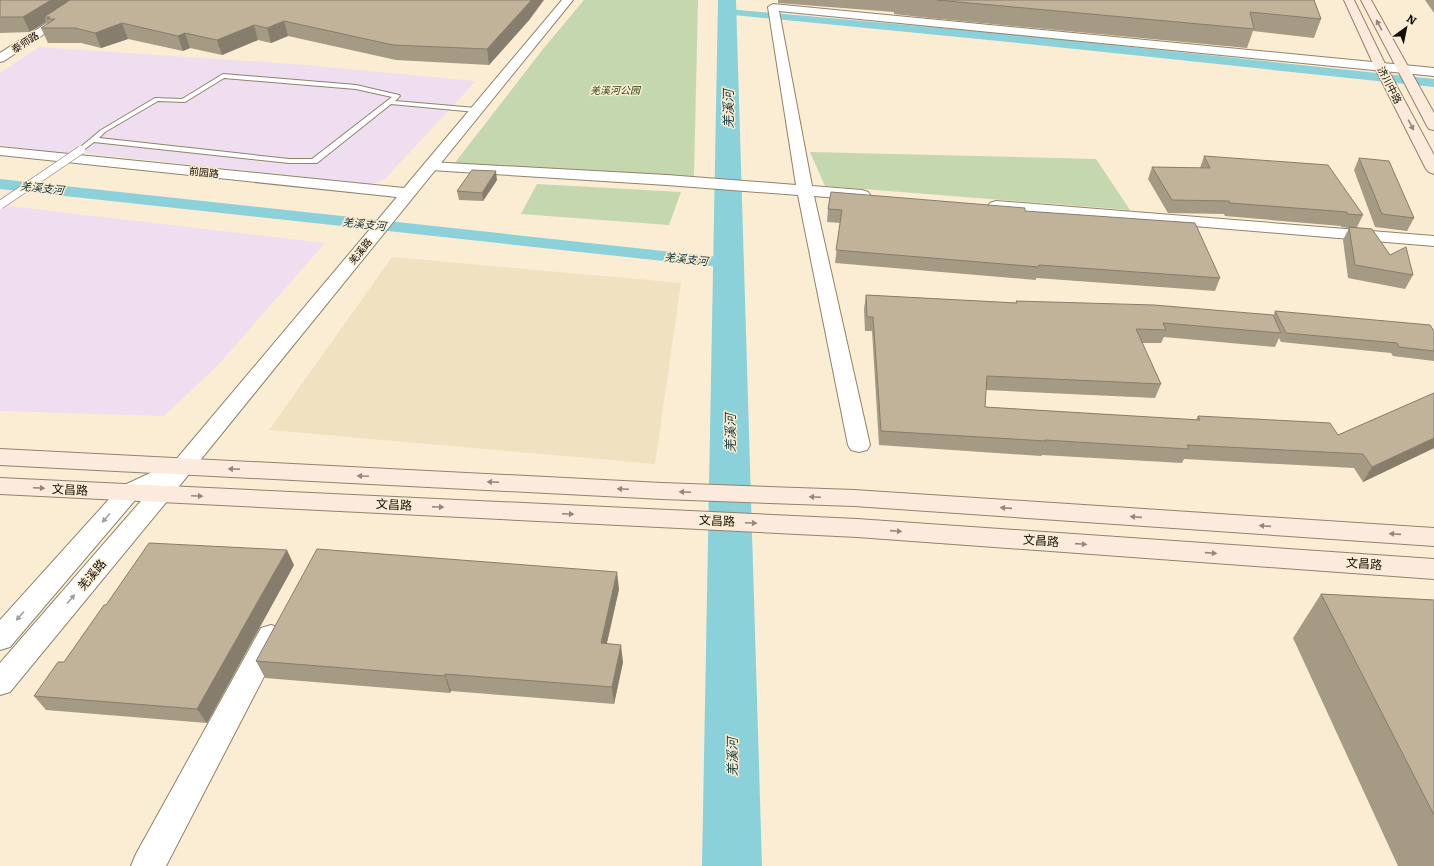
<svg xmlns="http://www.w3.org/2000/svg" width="1434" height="866" font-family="Literata,'Noto Sans SC',serif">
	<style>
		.built { fill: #f0e1c0 }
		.education { fill: #efdef0 }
		.green { fill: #c4d7af }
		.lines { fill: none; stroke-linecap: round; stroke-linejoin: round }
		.canal { fill: #8bd1da; fill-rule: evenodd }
		.river { fill: #8bd1da; fill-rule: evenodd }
		.service-casing { stroke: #8f836b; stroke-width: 2 }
		.minor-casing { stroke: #8f836b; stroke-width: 2 }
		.tertiary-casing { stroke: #8f836b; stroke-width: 2 }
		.secondary-casing { stroke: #8f836b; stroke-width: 2 }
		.service { fill: #fff; fill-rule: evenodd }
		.minor { fill: #fff; fill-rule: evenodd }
		.tertiary { fill: #fff; fill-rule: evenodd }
		.secondary { fill: #fceadc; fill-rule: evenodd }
		.service-bridge-casing { stroke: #8f836b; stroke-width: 9; stroke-linecap: butt }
		.service-bridge { stroke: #fff; stroke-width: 8 }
		.wall { fill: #a59a84 }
		.shaded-wall { fill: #867d6c }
		.building { fill: #c0b39a; stroke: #867d6c }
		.oneway { fill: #93877c }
		.oneway2 { fill: #a19f9b }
		.labels { text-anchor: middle; stroke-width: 3; stroke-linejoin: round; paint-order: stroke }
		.far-street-label { font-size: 10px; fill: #130e06; stroke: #faedd3 }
		.far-park-label { font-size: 10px; font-style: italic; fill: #2c3f08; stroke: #faedd3 }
		.far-water-label { font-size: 11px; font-style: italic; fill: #15373c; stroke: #faedd3 }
		.street-label { font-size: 12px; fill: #130e06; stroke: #faedd3 }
		.water-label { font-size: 13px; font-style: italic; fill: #15373c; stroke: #faedd3 }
	</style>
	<rect width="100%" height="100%" fill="#faedd3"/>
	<!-- built -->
	<path class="built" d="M392,257l289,26 -26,181 -386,-34z"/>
	<!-- education -->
	<path class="education" d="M39,47l255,17 182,17 -91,98 -13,5 -290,-31 -74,53 317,37 -105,120 -56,53 -164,-5v-213l69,-44 -69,-9v-72z"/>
	<!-- green -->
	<path class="green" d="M584,0h114l-4,176 -240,-12 89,-115z
		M810,152l286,7 34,51 -305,-24z
		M537,184l144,8 -12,33 -148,-11z"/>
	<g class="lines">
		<!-- canal -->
		<path class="canal" d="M727,9l282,25 425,45v8l-425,-45 -286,-28 -2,-2 2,-2z
			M0,179l728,79 6,1 3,4 -3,4 -6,1 -728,-79z"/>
		<!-- river -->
		<path class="river" d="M718,0h18l26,866h-60z"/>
		<!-- service casing -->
		<g class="service-casing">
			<path id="service" d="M223,74l133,11 43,10 1,1 -5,5 81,7 3,2 -3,2 -85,-8 -74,59h-28l-195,-21 -13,10 -4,-2 24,-20 54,-32 27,1zM224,78l132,11 36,8 -80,62h-23l-190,-21 6,-6 53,-31 27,1z"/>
		</g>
		<!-- minor casing -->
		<g class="minor-casing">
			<path id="minor" d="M773,4l661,64v8l-655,-65 33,175 50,4 6,2 2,3 -2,3 -6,2 -48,-4 56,249 -3,5 -8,2 -8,-2 -3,-5 -50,-250 -131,-10 -237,-15 -5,-1 -2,-3 2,-3 5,-1 237,13 129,10 -28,-178z
				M996,201l438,35v10l-444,-37 -2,-3 2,-3z
				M271,625l10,3 4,8 -119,230h-35l5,-12 125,-226z"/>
		</g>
		<!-- tertiary casing -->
		<g class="tertiary-casing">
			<path id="tertiary" d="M83,0h12l-91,61 -4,1v-9z
				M562,0h11l-405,500 -158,192 -10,3v-32l147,-169 -11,5 -126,148 -10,3v-30l120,-133 54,-25 223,-265 -397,-42v-8l404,41z"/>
		</g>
		<!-- secondary casing -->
		<g class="secondary-casing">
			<path id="secondary" d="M1344,0h10l34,70 46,85v19l-5,-2 -3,-3 -50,-99z
				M1361,0h10l63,113v17l-5,-1 -2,-3z
				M0,449l662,34 192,7 580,38v18l-580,-40 -192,-7 -662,-34z
				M0,478l857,41 577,40v20l-577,-42 -857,-43z"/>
		</g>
		<!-- service -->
		<use href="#service" class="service"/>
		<!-- minor -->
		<use href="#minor" class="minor"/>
		<!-- tertiary -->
		<use href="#tertiary" class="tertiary"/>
		<!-- secondary -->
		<use href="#secondary" class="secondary"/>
		<!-- service-bridge casing -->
		<g class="service-bridge-casing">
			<path id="service-bridge" d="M0,205l81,-55"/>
		</g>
		<!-- service-bridge -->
		<use href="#service-bridge" class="service-bridge"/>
	</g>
	<!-- wall -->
	<path class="wall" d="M0,0l530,19 -41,46 -93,-5 -108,-24 -17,7 -13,-3 -36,15 -32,-7 -7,3 -55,-12 -27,9 -20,-5h-33l-7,-15 6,-4 -1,-2 -16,10 -30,1z
		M778,0h536l7,19 -7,19 -61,-7 -6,17 -318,-30 -35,-4v-2l-116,-9z
		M1425,0h9v13z
		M1204,156l159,59 -6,12 33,28 23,20 -8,14 -57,-11 -5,-38 6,-12 -8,-1v-1l-116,-10 -1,-2 -56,-1 -20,-34 4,-12 48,1z
		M1359,158l55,60 -7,13 -32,-4 -21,-57z
		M497,180l-14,21 -24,-1 -2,-9z
		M828,209l197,2 195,67 -5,13 -179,-13v2l-201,-17 5,-40 -13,-1z
		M866,295l150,8v-2l257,15 2,-5 159,20v30l-41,-5 -2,-3 -110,-11 -2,-4 -4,9 -111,-10 -3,6h-19l19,41 -6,14 -169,-8 -1,17 211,13 2,-4 140,19 96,-42v55l-71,34 -9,-14 -170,-9 -2,4 -140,-8 -1,1 -162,-11 -7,-114h-7l-1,-22z
		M294,565l-87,158 -161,-13 -12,-14 30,-34 42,-57z
		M619,589l-12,54 16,19 -9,42 -163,-13 -1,2 -185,-15 -9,-17z
		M1321,594l113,6v266h-36l-105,-228z"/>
	<!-- shaded-wall -->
	<path class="shaded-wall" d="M51,0h29l-30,17h-6l2,5 -16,10 -7,-15z
		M531,0h13l-14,19 -41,46 -2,-16z
		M284,21l4,15 -17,7 -4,-15z
		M122,23l6,16 -27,9 -6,-15z
		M254,25l4,15 -36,15 -5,-15z
		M185,33l5,15 -7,3 -5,-15z
		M496,171l1,9 -14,21 -1,-8z
		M1434,438v10l-71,34 9,-15z
		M287,550l7,15 -87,158 -10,-14z
		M617,572l2,17 -16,71 -2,-17z
		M621,645l2,17 -9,42 -2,-17z
		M445,674l6,17 -1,2 -5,-17z"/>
	<!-- building -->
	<path class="building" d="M0,0h51l-28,17h-23z
		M70,0h461l-3,4 -41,45 -94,-4 -109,-24 -17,7 -13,-3 -37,15 -32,-7 -7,3 -56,-13 -27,10 -20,-5h-34l14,-9h-8l3,-2h-6z
		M937,0h377l7,19 -71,-7 4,17z
		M1204,156l124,9 35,50 -16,-1v-2l-117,-9 -1,-2 -57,-1 -20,-33 58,1z
		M1359,158l30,3 25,57 -32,-4z
		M472,170l24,1 -14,22 -25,-2z
		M831,192l194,16v3l170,12 25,55 -181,-13v2l-203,-17 6,-40 -14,-1z
		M1349,227l23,2 18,26 16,-8 7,28 -58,-10z
		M866,295l151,8 -1,-2 138,4 119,10 8,18 -118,-10 3,7 -30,-1 25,55 -174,-8 -2,31 215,13 -2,-4 132,7 8,12 96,-42v45l-62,29 -9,-13 -176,-9 2,4 -144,-9 1,1 -165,-10 -8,-114h-6z
		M1275,311l155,14 4,6v20l-35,-4 -2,-4 -111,-10z
		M149,543l138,7 -90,159 -163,-13 24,-34h6l40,-57h2z
		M317,549l300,23 -16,71 20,2 -9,42 -167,-13v2l-189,-15z
		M1321,594l113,6v215z"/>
	<!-- one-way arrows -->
	<defs><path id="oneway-solid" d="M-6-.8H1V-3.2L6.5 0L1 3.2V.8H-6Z"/></defs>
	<g class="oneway">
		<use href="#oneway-solid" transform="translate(1379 25) rotate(-118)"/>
		<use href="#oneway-solid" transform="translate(1411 125) rotate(62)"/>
		<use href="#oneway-solid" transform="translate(234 469) rotate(-177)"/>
		<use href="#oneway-solid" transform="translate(363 476) rotate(-177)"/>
		<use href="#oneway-solid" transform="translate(493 482) rotate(-177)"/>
		<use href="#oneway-solid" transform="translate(39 488) rotate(3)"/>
		<use href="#oneway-solid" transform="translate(623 489) rotate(-177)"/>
		<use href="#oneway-solid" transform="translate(685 492) rotate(-178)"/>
		<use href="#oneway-solid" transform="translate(197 496) rotate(3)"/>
		<use href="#oneway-solid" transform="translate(815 497) rotate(-178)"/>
		<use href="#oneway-solid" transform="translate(438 507) rotate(3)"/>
		<use href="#oneway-solid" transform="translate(1006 508) rotate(-176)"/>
		<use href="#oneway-solid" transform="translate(568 514) rotate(3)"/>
		<use href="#oneway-solid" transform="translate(1136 517) rotate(-176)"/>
		<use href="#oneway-solid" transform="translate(751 523) rotate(3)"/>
		<use href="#oneway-solid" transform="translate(1265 526) rotate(-176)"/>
		<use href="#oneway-solid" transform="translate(896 531) rotate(4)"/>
		<use href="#oneway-solid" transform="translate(1395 534) rotate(-176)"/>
		<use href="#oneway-solid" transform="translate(1081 544) rotate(4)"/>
		<use href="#oneway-solid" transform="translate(1211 553) rotate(4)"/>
	</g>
	<g class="oneway2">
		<use href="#oneway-solid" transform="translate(106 518) rotate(131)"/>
		<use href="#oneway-solid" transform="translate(71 599) rotate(-50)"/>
		<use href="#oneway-solid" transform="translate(20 616) rotate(131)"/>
	</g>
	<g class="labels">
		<!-- far-street labels -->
		<g class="far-street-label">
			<text transform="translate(25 42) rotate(-33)" y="4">泰师路</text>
			<text transform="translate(1390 85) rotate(63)" y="4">济川中路</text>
			<text transform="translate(204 172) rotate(6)" y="4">前园路</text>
			<text transform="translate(360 251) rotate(-51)" y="4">羌溪路</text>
		</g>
		<!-- far-park labels -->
		<g class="far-park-label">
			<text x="615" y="94">羌溪河公园</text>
		</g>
		<!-- far-water labels -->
		<g class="far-water-label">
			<text transform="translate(42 188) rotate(6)" y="4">羌溪支河</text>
			<text transform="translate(364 224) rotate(6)" y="4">羌溪支河</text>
			<text transform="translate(686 259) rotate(6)" y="4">羌溪支河</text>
		</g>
		<!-- street labels -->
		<g class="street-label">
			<text transform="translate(70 490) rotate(3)" y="4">文昌路</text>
			<text transform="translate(394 505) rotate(3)" y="4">文昌路</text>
			<text transform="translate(717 521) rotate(3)" y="4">文昌路</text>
			<text transform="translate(1041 541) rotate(4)" y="4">文昌路</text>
			<text transform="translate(1364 564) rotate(4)" y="4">文昌路</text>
			<text transform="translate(92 575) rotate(-50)" y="4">羌溪路</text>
		</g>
		<!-- water labels -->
		<g class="water-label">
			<text transform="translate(728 109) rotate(-90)" y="5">羌溪河</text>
			<text transform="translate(730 433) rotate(-90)" y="5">羌溪河</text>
			<text transform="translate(732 757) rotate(-90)" y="5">羌溪河</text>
		</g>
	</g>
	<!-- north arrow -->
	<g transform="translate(1406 28) rotate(33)" stroke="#faedd3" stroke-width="3" paint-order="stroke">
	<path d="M0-3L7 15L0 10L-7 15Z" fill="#130e06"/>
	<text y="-6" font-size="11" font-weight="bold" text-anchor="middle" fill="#130e06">N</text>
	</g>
</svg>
